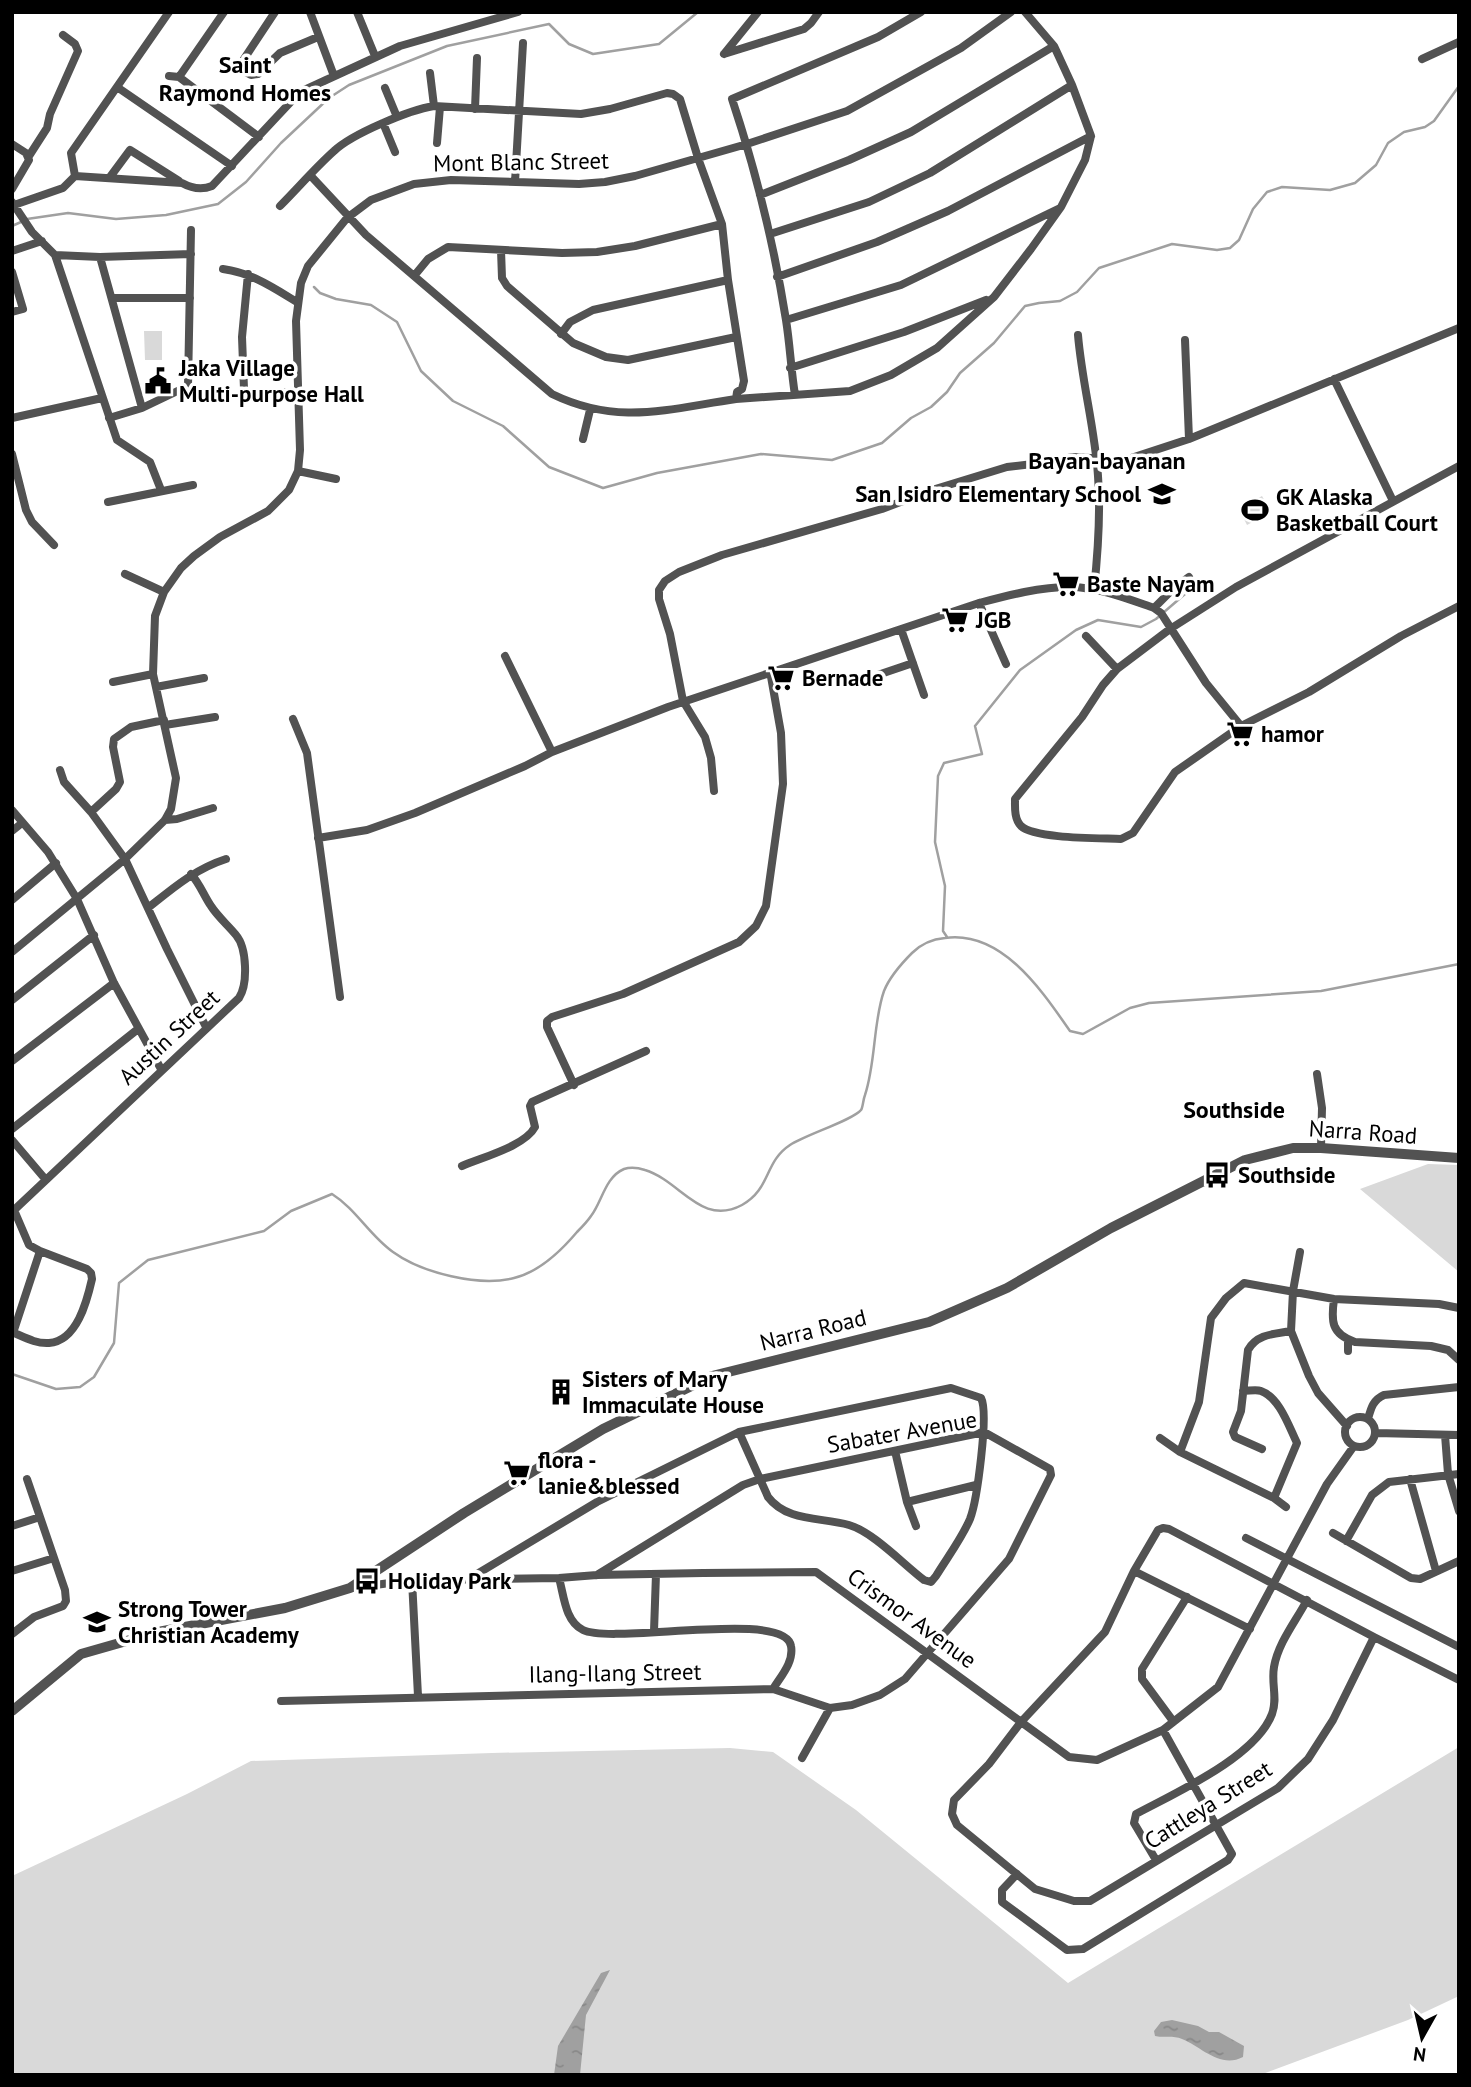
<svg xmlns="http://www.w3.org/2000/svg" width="1471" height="2087" font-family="'PT Sans',sans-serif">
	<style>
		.green { fill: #d9d9d9 }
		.water { fill: url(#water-ripples) }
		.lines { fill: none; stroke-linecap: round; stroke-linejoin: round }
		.stream { stroke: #a0a0a0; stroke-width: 2.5 }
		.minor { stroke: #525252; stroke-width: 8 }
		.tertiary { stroke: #525252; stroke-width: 10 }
		.labels { text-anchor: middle; stroke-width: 7; stroke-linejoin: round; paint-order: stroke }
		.street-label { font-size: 23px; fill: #000; stroke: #fff }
		.poi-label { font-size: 23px; font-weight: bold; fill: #000; stroke: #fff; text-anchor: start }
		.neighbourhood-label { font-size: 24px; font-weight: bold; fill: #000; stroke: #fff }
	</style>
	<defs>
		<pattern id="water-ripples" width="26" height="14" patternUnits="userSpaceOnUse" patternTransform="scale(1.75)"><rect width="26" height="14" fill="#a0a0a0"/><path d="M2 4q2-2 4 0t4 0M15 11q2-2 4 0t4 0" fill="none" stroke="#888"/></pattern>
	</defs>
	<rect width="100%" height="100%" fill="#fff"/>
	<!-- green -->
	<path class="green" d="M144,331h18v29h-17z
		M1262,496l9,16 -24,13 -8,-16z
		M1428,1164l31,1v107l-99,-83z
		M1459,1747v249l-51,24 -148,55h-1248v-199l175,-82 64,-33 241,-8 238,-5 43,4 83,58 212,173z"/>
	<!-- water -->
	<path class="water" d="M610,1970l-24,45 -6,60h-26l4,-29 43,-73z
		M1172,2020l26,6 11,6h10l25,14 -1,11c-23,12 -41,-10 -61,-18 -9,-4 -18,-1 -27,-3l-1,-5 7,-9z"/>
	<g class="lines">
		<!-- stream -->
		<path class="stream" d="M27,219l41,-6 48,6 50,-4 52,-11 28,-22 35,-39 48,-45 20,-13 98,-39 102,-22 20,20 24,10 66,-10 39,-32
			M12,226l9,-4
			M314,287l6,6 16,6 35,6 26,17 24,49 32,30 50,25 46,41 54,21 54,-15 104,-19 71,6 50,-17 29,-25 20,-11 16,-15 13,-19 34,-30 31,-37 14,-3 21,-2 17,-9 22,-24 73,-24 45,6 13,-2 9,-8 14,-31 14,-17 15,-5 48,3 25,-7 21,-18 12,-22 16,-11 21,-5 9,-6 25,-35
			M947,937l-4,-6 2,-45 -10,-44 3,-66 6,-13 38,-9 -7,-28 45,-56 56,-40 22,-10 43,7 15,-8 29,-25 25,-12
			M12,1374l44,15 24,-2 14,-10 20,-34 5,-60 29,-23 116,-29 27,-20 41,-17c24,15 38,42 61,58 29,21 86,35 121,26 25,-6 47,-27 63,-46 5,-5 10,-10 14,-16 11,-14 14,-39 33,-47 6,-2 15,-1 21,1 36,11 56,57 97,35 29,-16 22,-43 48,-60 15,-10 63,-25 71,-35 2,-3 2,-10 4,-15 11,-33 8,-73 19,-104 6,-15 17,-27 28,-38 9,-9 21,-14 33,-15 57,-8 97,53 125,93l13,3 47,-26 19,-5 172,-12 138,-27"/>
		<!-- minor -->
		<path class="minor" d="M275,12l-37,56 13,7 7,-1 22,-21 38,-16
			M310,12l24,64
			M357,12l18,44
			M724,54l80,-25 7,-6 8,-11
			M724,54l34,-42
			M1422,59l37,-17
			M430,73l4,33
			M169,76l10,1 80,60
			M179,77l45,-65
			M117,87l115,79
			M385,88l12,29
			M475,109l2,-51
			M383,123l12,29
			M437,143l3,-36
			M12,144l14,9 3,7 -17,29
			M29,156l18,-28 3,-14 28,-63 -3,-7 -12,-9
			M75,176l107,7c9,5 20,7 30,3l88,-94 100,-46 118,-34
			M75,176l-4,-23 98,-141
			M110,177l20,-27 49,31
			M515,182l8,-139
			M760,195l89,-35 62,-28 143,-86
			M12,202l20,30 23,23 45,2 91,-3
			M14,205l49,-17 12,-12
			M280,206c18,-18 35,-38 54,-55 18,-17 75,-41 100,-45l147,8 29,-5 57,-16 6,1 7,5 18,59 24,66 6,56 16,101 -2,8 -5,3 -1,7c-69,10 -118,27 -184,-5l-186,-159 -56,-60
			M770,234l99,-32 61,-29 142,-88
			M501,250l1,28 5,8 66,57 33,14 22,3 108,-23
			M12,251l30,-10
			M55,255l62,185 33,22 11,28
			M100,257l42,151
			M223,269c29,4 49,18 74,33
			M12,272l11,37 -11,3
			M248,274l-6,63 2,52 6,4 49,-1
			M414,276l14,-17 20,-12 114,6 35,-1 38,-6 87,-22
			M777,277l100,-35 71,-31 143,-75
			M112,298h78
			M786,320l115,-35 157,-76
			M561,334l9,-12 23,-12 135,-30
			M1078,335c4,48 17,94 20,141 3,39 0,76 -4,114
			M1185,340l4,99
			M790,368l114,-36 82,-32
			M1334,379l59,122
			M795,395c-4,-25 -5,-50 -9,-75 -12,-75 -30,-149 -54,-221l146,-62 43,-25
			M736,399l114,-8 41,-16 46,-27 57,-51 37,-48 30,-42 24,-47 6,-24 -19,-51 -18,-39 -29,-34
			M12,418l90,-20
			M109,418l33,-10 46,-22 3,-156
			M583,439l7,-29
			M12,454l14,56 6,12 22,23
			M298,471l38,8
			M108,502l85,-17
			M125,574l39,18
			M979,603l27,61
			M1154,608l20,-20 15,-11
			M901,629l23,66
			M1086,636l31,33
			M505,656l47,96
			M113,682l40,-8
			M857,682l56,-19
			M156,687l48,-9
			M293,719l14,34 33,244
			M165,725l50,-8
			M1241,726l-66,46 -42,61 -12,6c-21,-1 -86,0 -100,-13 -7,-7 -6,-19 -6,-27l67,-82 21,-32 14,-16 53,-40 66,-42 223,-121
			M60,770l4,12 27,30 34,47 42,90 39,78
			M714,791l-3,-33 -6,-21 -22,-36 -13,-67 -11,-35v-9l6,-9 14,-9 43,-17 160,-46 50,-19 75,-23 42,-5 24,-5 52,3 64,-21 270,-111
			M12,810l36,42 29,47 37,84 47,86
			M91,812l25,-23 4,-7 -7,-35 1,-8 17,-12 33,-7
			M165,820l12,-1 36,-11
			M12,831l10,-8
			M318,838l49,-8 48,-17 110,-47 27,-14 116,-45 311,-104c30,-8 61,-16 91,-16 28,0 58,12 84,21l7,5 45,70 35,43 68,-34 92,-56 58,-30
			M12,900l44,-37
			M148,908c25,-20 47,-39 78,-49
			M12,952l113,-93 40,-39 6,-11 5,-31 -23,-104 2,-58 9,-24 17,-24 13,-12 26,-19 48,-26 21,-21 9,-19 2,-21 -4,-129 5,-38 7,-17 39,-48 24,-18 43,-16 37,-4 128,4 26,-2 30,-6 112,-32 100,-33 114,-63 50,-36
			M12,1000l82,-65
			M12,1061l102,-78
			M1317,1074l5,34 -1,40
			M574,1085l-27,-58v-6l5,-4 71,-23 116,-52 17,-16 10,-20 17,-122 -2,-51 -11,-62
			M12,1129l126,-100
			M12,1140l34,40
			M462,1166c21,-9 63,-20 73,-39l-5,-21 2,-4 114,-51
			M12,1212l227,-214c9,-14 8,-50 -3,-63 -8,-10 -18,-18 -25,-29 -7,-10 -11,-22 -20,-32
			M1300,1252l-7,39 -2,40 18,45 9,17 29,33
			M1334,1299c-3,22 -3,35 21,43l76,4 17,4 11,10
			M12,1332c12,5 24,12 37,11 28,-2 38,-42 43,-64l-1,-6 -4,-4 -47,-18 -11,-6 -15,-35
			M13,1333l27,-82
			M1348,1351v-11
			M1243,1391c6,0 13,-2 18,0 19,7 28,36 36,52l-23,55
			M1345 1432a15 15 0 1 1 30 0a15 15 0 1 1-30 0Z
			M1368,1419c3,-11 5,-19 16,-24l75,-8
			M1376,1433l83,2
			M1445,1435l3,39 11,37
			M1160,1438l20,14 94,46 12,9
			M1262,1449l-27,-12 -2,-5 8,-21 7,-61c9,-16 26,-16 43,-19
			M895,1451l12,51 9,24
			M1180,1452l19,-50 12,-84 15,-20 18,-15 90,16 105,5 20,4
			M1410,1479l26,92
			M907,1502l69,-17
			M12,1526l28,-9
			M1163,1528l6,1 205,108 -41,83 -25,39 -30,29 -188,113h-16l-39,-12 -78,-64 -5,-11 2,-14 35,-36 32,-42 84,-90 29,-61 24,-41z
			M1333,1533l78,45 9,1 39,-18
			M1246,1538l213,109
			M1346,1541l26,-46 17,-13 70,-8
			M12,1571l42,-13
			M1134,1571l116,58
			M559,1578c5,18 6,43 24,52 30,15 202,-21 208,16 3,16 -10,30 -18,43
			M412,1580l6,116
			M467,1580l130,-78 142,-70 212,-44 30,10c8,15 -4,103 -11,121 -8,19 -23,39 -34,57l-5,6 -7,-2c-21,-16 -51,-48 -75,-55 -28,-8 -62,-3 -81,-28l-29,-65
			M353,1588l59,-8 147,-2 38,-3 106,-2 113,-1 253,185 28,3 66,-30 55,-43 109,-203 27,-38
			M654,1631l2,-57
			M12,1634l22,-17 29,-11 3,-5 -1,-11 -38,-111
			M1374,1637l85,43
			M281,1701l492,-12 57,19 22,-3 28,-10 25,-16 104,-120 42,-84 -1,-6 -66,-37 -224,47 -17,6 -146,90
			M1173,1721l-31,-42v-10l45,-72
			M802,1758l28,-50
			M1156,1860l-22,-37 2,-9c39,-21 120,-57 136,-100 6,-16 -1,-30 2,-47 4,-24 22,-46 33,-67
			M1017,1874l-15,16v12l65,48 16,-1 145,-89 4,-6 -69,-124"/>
		<!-- tertiary -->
		<path class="tertiary" d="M12,1711l69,-57 77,-22 127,-24 65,-20 114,-75 139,-84 109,-53 217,-54 78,-34 104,-60 134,-68 48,-12h28l138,10"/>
	</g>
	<!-- icons -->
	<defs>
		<g id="civic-bare" transform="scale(2.1)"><path d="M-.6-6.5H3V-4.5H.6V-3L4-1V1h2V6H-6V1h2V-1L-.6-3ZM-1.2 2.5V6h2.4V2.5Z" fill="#000" stroke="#fff" stroke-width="2.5" paint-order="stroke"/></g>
		<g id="school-bare" transform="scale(2.1)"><path d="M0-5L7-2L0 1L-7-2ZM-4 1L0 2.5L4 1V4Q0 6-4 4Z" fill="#000" stroke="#fff" stroke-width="2.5" paint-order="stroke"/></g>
		<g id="stadium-bare" transform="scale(2.1)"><path d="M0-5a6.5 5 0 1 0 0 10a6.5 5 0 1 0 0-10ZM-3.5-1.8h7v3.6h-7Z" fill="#000" stroke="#fff" stroke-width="2.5" paint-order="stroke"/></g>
		<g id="supermarket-bare" transform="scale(2.1)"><path d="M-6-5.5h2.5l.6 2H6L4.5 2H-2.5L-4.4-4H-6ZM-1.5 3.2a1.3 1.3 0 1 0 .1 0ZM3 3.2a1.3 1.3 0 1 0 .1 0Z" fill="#000" stroke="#fff" stroke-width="2.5" paint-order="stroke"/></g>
		<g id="bus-bare" transform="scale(2.1)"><path d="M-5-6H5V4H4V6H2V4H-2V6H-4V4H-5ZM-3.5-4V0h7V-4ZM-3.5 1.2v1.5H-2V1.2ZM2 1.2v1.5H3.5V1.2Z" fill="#000" stroke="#fff" stroke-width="2.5" paint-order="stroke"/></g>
		<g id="building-bare" transform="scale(2.1)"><path d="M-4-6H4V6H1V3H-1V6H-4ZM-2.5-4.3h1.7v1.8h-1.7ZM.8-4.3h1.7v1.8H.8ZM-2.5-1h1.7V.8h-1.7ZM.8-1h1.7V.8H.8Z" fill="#000" stroke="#fff" stroke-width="2.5" paint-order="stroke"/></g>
	</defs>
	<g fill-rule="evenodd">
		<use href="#civic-bare" x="158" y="381"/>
		<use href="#school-bare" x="1162" y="494"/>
		<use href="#stadium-bare" x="1255" y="510"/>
		<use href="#supermarket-bare" x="1066" y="584"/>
		<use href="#supermarket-bare" x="955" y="620"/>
		<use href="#supermarket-bare" x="781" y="678"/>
		<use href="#supermarket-bare" x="1240" y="734"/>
		<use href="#bus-bare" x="1217" y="1175"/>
		<use href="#building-bare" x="561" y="1392"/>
		<use href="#supermarket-bare" x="517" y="1473"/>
		<use href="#bus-bare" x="367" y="1581"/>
		<use href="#school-bare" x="97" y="1622"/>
	</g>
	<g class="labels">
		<!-- street labels -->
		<g class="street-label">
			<text transform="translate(521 162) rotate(-1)" y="8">Mont Blanc Street</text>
			<text transform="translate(169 1037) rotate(-43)" y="8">Austin Street</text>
			<text transform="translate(1363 1132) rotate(4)" y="8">Narra Road</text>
			<text transform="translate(813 1330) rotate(-14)" y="8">Narra Road</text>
			<text transform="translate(902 1432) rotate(-10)" y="8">Sabater Avenue</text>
			<text transform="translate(912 1618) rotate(36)" y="8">Crismor Avenue</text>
			<text transform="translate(615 1673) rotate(-1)" y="8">Ilang-Ilang Street</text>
			<text transform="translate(1208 1805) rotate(-32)" y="8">Cattleya Street</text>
		</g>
		<!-- poi labels -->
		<g class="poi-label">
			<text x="179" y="376">Jaka Village<tspan x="179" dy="26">Multi-purpose Hall</tspan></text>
			<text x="1141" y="502" text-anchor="end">San Isidro Elementary School</text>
			<text x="1276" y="505">GK Alaska<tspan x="1276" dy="26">Basketball Court</tspan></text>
			<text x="1087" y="592">Baste Nayam</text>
			<text x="976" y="628">JGB</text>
			<text x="802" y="686">Bernade</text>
			<text x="1261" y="742">hamor</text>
			<text x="1238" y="1183">Southside</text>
			<text x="582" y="1387">Sisters of Mary<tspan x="582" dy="26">Immaculate House</tspan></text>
			<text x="538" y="1468">flora -<tspan x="538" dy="26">lanie&amp;blessed</tspan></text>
			<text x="388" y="1589">Holiday Park</text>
			<text x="118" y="1617">Strong Tower<tspan x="118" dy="26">Christian Academy</tspan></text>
		</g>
		<!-- neighbourhood labels -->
		<g class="neighbourhood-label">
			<text x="245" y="73">Saint<tspan x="245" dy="28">Raymond Homes</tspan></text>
			<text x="1107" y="469">Bayan-bayanan</text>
			<text x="1234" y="1118">Southside</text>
		</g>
	</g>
	<!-- border -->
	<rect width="1471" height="2087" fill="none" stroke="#000000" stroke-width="28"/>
	<!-- north arrow -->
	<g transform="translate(1422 2038) rotate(188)" stroke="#ffffff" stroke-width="5" paint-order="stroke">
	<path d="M0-5L12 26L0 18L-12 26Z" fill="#000000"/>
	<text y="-10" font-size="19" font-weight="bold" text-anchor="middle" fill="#000000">N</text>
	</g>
</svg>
